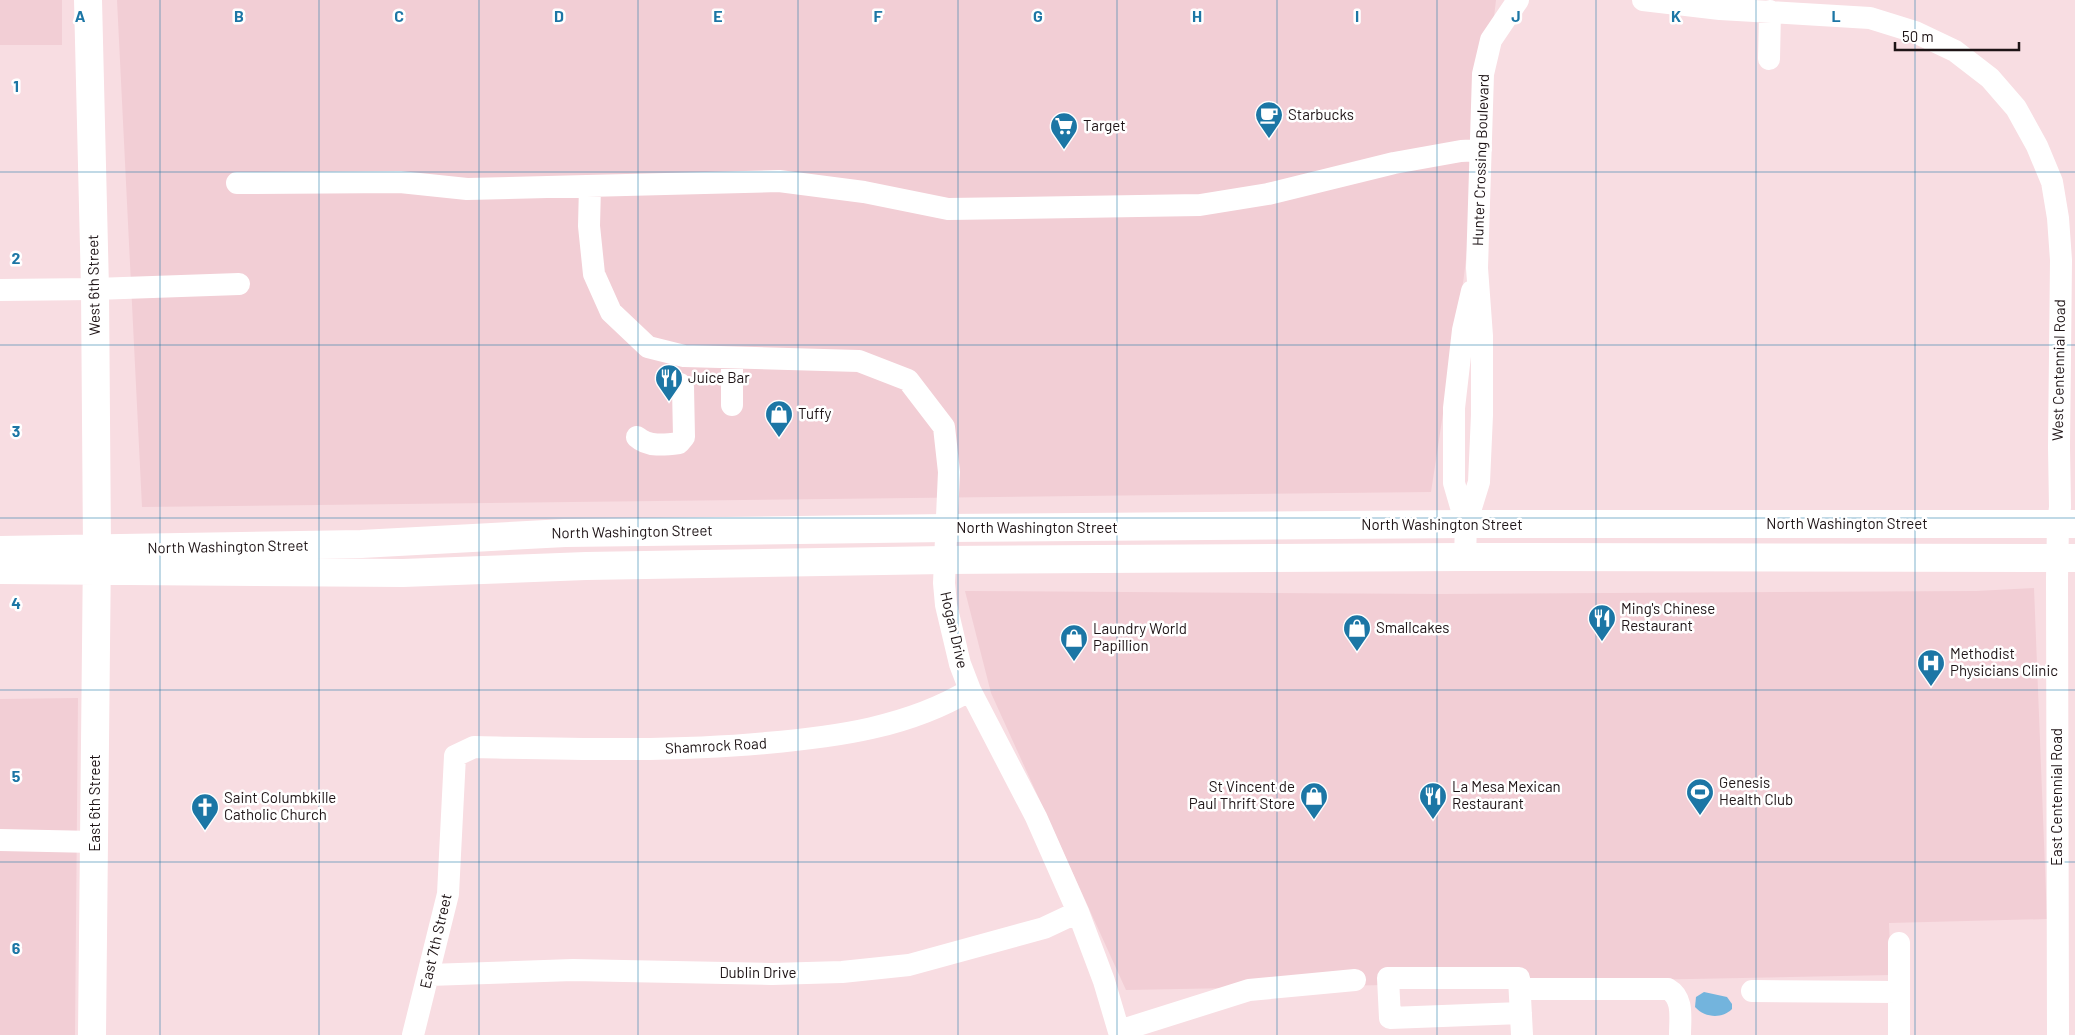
<svg xmlns="http://www.w3.org/2000/svg" width="2075" height="1035" font-family="Barlow,sans-serif">
	<style>
		.built { fill: #f2ced5 }
		.water { fill: #73b4dd }
		.lines { fill: none; stroke-linecap: round; stroke-linejoin: round }
		.minor { stroke: #fff; stroke-width: 22 }
		.major { stroke: #fff; stroke-width: 28 }
		.grid { fill: none; stroke: #1c76a5; stroke-width: 1; stroke-opacity: 0.55 }
		.labels { text-anchor: middle; stroke-width: 5; stroke-linejoin: round; paint-order: stroke }
		.poi-label { font-size: 15px; fill: #1e1416; stroke: #fff; text-anchor: start }
		.street-label { font-size: 15px; fill: #1e1416; stroke: #fff }
		.grid-label { font-size: 16px; text-anchor: middle; font-weight: bold; fill: #1c76a5; stroke: #fff; stroke-width: 5; stroke-linejoin: round; paint-order: stroke }
	</style>
	<rect width="100%" height="100%" fill="#f8dde2"/>
	<!-- built -->
	<path class="built" d="M0,0h62v45h-62z
		M117,0h1379l-32,276 -33,216 -1289,15z
		M2034,588l13,331 -158,4 2,52 -765,15 -135,-297 -26,-102 477,3 534,-3z
		M78,698l-3,337h-75v-336z"/>
	<!-- water -->
	<path class="water" d="M1704,992l23,5 5,7v5c-10,10 -27,9 -37,-2l1,-10z"/>
	<g class="lines">
		<!-- minor -->
		<path class="minor" d="M1643,0l77,9 150,9 45,14 40,19 35,27 26,30 21,38 15,36 6,36 3,42 -2,187 1,60 -2,17 -1,55 1,456
			M1769,59l1,-48
			M237,183l163,-1 67,7 312,-8 85,11 84,17 252,-4 68,-11 126,-31 67,-12 20,-1
			M590,186l-1,40 5,48 17,38 37,35 36,9 175,5 49,19 36,47 5,45 -5,111 2,22 14,59 10,26 66,127 42,95 26,69 16,54
			M0,290l95,-1 144,-5
			M732,358v47
			M637,437c11,10 28,8 42,6l5,-6 -1,-50 -3,-3
			M1466,524l-12,-41v-75l9,-78 9,-39
			M1465,557l1,-33 13,-42 3,-67v-79l-5,-68 6,-194 8,-34 27,-40
			M455,756l19,-9c98,2 195,5 292,-4 70,-6 143,-16 204,-53
			M0,840l95,2
			M1899,943v92
			M429,975l144,-5 199,4 70,-2 67,-7 135,-37 34,-16
			M1520,989h148c16,9 12,29 12,46
			M1752,991l147,1
			M1521,1013l-131,5 -2,-40h131c1,19 2,38 3,57
			M1119,1031l130,-41 106,-10
			M413,1035l35,-141 7,-138"/>
		<!-- major -->
		<path class="major" d="M88,0l7,289 2,260 -5,486
			M0,550l361,-6 204,-11 381,-5 520,-4h609
			M0,570l403,3 183,-7 358,-6 521,-3 610,1"/>
	</g>
	<!-- grid -->
	<path class="grid" d="M160,0v1035M319,0v1035M479,0v1035M638,0v1035M798,0v1035M958,0v1035M1117,0v1035M1277,0v1035M1437,0v1035M1596,0v1035M1756,0v1035M1915,0v1035M0,172h2075M0,345h2075M0,518h2075M0,690h2075M0,862h2075"/>
	<!-- icons -->
	<defs>
		<g id="cafe-pin" transform="scale(1.4375)"><path d="M0 17L-7.5 6A9.5 9.5 0 1 1 7.5 6Z" fill="#1c76a5" stroke="#fff"/><path d="M-5.5-4.5H6V0H3Q3 3.5 0 3.5H-2.5Q-5.5 3.5-5.5 0ZM3-3.2v2h1.7v-2ZM-6 4.5H4V6H-6Z" fill="#fff"/></g>
		<g id="supermarket-pin" transform="scale(1.4375)"><path d="M0 17L-7.5 6A9.5 9.5 0 1 1 7.5 6Z" fill="#1c76a5" stroke="#fff"/><path d="M-6-5.5h2.5l.6 2H6L4.5 2H-2.5L-4.4-4H-6ZM-1.5 3.2a1.3 1.3 0 1 0 .1 0ZM3 3.2a1.3 1.3 0 1 0 .1 0Z" fill="#fff"/></g>
		<g id="restaurant-pin" transform="scale(1.4375)"><path d="M0 17L-7.5 6A9.5 9.5 0 1 1 7.5 6Z" fill="#1c76a5" stroke="#fff"/><path d="M-5-6h1v4h1v-4h1v4h1v-4h1v5L-1.5 .5V6h-2V.5L-5-1ZM5-6V6H3V1.5H1.5Q1.5-4 5-6Z" fill="#fff"/></g>
		<g id="shop-pin" transform="scale(1.4375)"><path d="M0 17L-7.5 6A9.5 9.5 0 1 1 7.5 6Z" fill="#1c76a5" stroke="#fff"/><path d="M-5-2.5h2.3a2.7 3.5 0 0 1 5.4 0H5L5.5 6h-11ZM-1.5-2.5h3a1.5 2.3 0 0 0-3 0Z" fill="#fff"/></g>
		<g id="hospital-pin" transform="scale(1.4375)"><path d="M0 17L-7.5 6A9.5 9.5 0 1 1 7.5 6Z" fill="#1c76a5" stroke="#fff"/><path d="M-5-5h3v3.5h4V-5h3V5h-3V1.5h-4V5h-3Z" fill="#fff"/></g>
		<g id="stadium-pin" transform="scale(1.4375)"><path d="M0 17L-7.5 6A9.5 9.5 0 1 1 7.5 6Z" fill="#1c76a5" stroke="#fff"/><path d="M0-5a6.5 5 0 1 0 0 10a6.5 5 0 1 0 0-10ZM-3.5-1.8h7v3.6h-7Z" fill="#fff"/></g>
		<g id="church-pin" transform="scale(1.4375)"><path d="M0 17L-7.5 6A9.5 9.5 0 1 1 7.5 6Z" fill="#1c76a5" stroke="#fff"/><path d="M-1.2-6h2.4v3.5h3.3v2.4h-3.3V6h-2.4V-.1h-3.3v-2.4h3.3Z" fill="#fff"/></g>
	</defs>
	<g fill-rule="evenodd">
		<use href="#cafe-pin" x="1269" y="115"/>
		<use href="#supermarket-pin" x="1064" y="126"/>
		<use href="#restaurant-pin" x="669" y="378"/>
		<use href="#shop-pin" x="779" y="414"/>
		<use href="#restaurant-pin" x="1602" y="618"/>
		<use href="#shop-pin" x="1357" y="628"/>
		<use href="#shop-pin" x="1074" y="638"/>
		<use href="#hospital-pin" x="1931" y="663"/>
		<use href="#stadium-pin" x="1700" y="792"/>
		<use href="#shop-pin" x="1314" y="796"/>
		<use href="#restaurant-pin" x="1433" y="796"/>
		<use href="#church-pin" x="205" y="807"/>
	</g>
	<g class="labels">
		<!-- poi labels -->
		<g class="poi-label">
			<text x="1288" y="120">Starbucks</text>
			<text x="1083" y="131">Target</text>
			<text x="688" y="383">Juice Bar</text>
			<text x="798" y="419">Tuffy</text>
			<text x="1621" y="614">Ming's Chinese<tspan x="1621" dy="17">Restaurant</tspan></text>
			<text x="1376" y="633">Smallcakes</text>
			<text x="1093" y="634">Laundry World<tspan x="1093" dy="17">Papillion</tspan></text>
			<text x="1950" y="659">Methodist<tspan x="1950" dy="17">Physicians Clinic</tspan></text>
			<text x="1719" y="788">Genesis<tspan x="1719" dy="17">Health Club</tspan></text>
			<text x="1295" y="792" text-anchor="end">St Vincent de<tspan x="1295" dy="17">Paul Thrift Store</tspan></text>
			<text x="1452" y="792">La Mesa Mexican<tspan x="1452" dy="17">Restaurant</tspan></text>
			<text x="224" y="803">Saint Columbkille<tspan x="224" dy="17">Catholic Church</tspan></text>
		</g>
		<!-- street labels -->
		<g class="street-label">
			<text transform="translate(1481 160) rotate(-88)" y="5">Hunter Crossing Boulevard</text>
			<text transform="translate(94 285) rotate(-91)" y="5">West 6th Street</text>
			<text transform="translate(2059 370) rotate(-89)" y="5">West Centennial Road</text>
			<text x="1847" y="529">North Washington Street</text>
			<text x="1442" y="530">North Washington Street</text>
			<text x="1037" y="533">North Washington Street</text>
			<text transform="translate(632 532) rotate(-1)" y="5">North Washington Street</text>
			<text transform="translate(228 547) rotate(-1)" y="5">North Washington Street</text>
			<text transform="translate(954 630) rotate(77)" y="5">Hogan Drive</text>
			<text transform="translate(716 746) rotate(-3)" y="5">Shamrock Road</text>
			<text transform="translate(2057 797) rotate(-90)" y="5">East Centennial Road</text>
			<text transform="translate(95 803) rotate(-90)" y="5">East 6th Street</text>
			<text transform="translate(436 941) rotate(-77)" y="5">East 7th Street</text>
			<text x="758" y="978">Dublin Drive</text>
		</g>
	</g>
	<g class="grid-label">
		<text x="80" y="22">A</text>
		<text x="239" y="22">B</text>
		<text x="399" y="22">C</text>
		<text x="559" y="22">D</text>
		<text x="718" y="22">E</text>
		<text x="878" y="22">F</text>
		<text x="1038" y="22">G</text>
		<text x="1197" y="22">H</text>
		<text x="1357" y="22">I</text>
		<text x="1516" y="22">J</text>
		<text x="1676" y="22">K</text>
		<text x="1836" y="22">L</text>
		<text x="16" y="92">1</text>
		<text x="16" y="264">2</text>
		<text x="16" y="437">3</text>
		<text x="16" y="609">4</text>
		<text x="16" y="782">5</text>
		<text x="16" y="954">6</text>
	</g>
	<!-- scale -->
	<path d="M1895 42v8h124v-8" fill="none" stroke="#1e1416" stroke-width="2.5"/>
	<text x="1902" y="42" font-size="15" fill="#1e1416" stroke="#ffffff" stroke-width="4" paint-order="stroke">50 m</text>
</svg>
